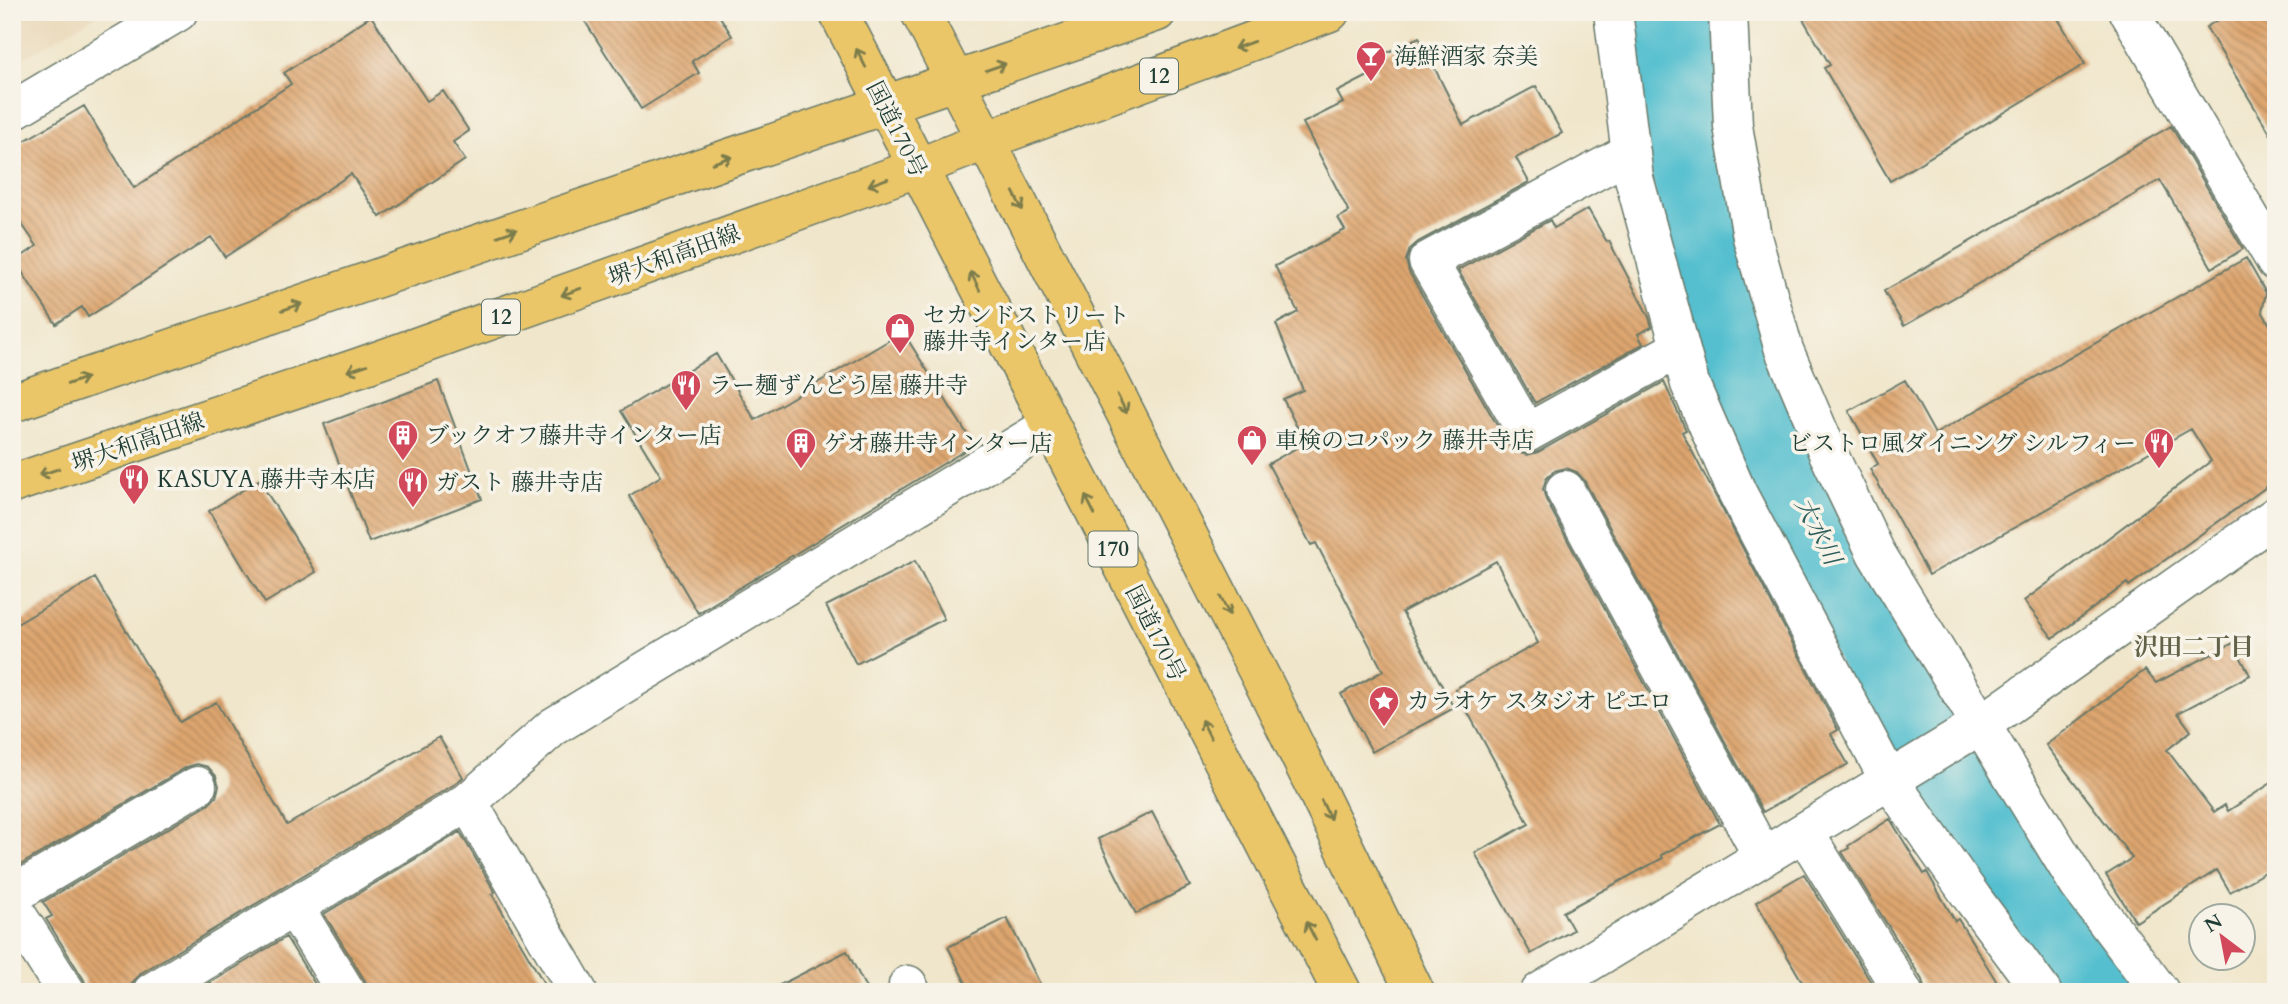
<svg xmlns="http://www.w3.org/2000/svg" width="2288" height="1004" font-family="Cardo,'Noto Serif JP',serif">
	<style>
		.built { fill: #ead9ba }
		.lines { fill: none; stroke-linecap: round; stroke-linejoin: round }
		.river { stroke: #54bfcf; stroke-width: 84 }
		.building { fill: url(#building-back-hatch) }
		.minor-casing { stroke: #687869; stroke-width: 41 }
		.major-casing { stroke: #687869; stroke-width: 41 }
		.highway-casing { stroke: #687869; stroke-width: 41 }
		.minor { stroke: #fff; stroke-width: 38 }
		.major { stroke: #ebc669; stroke-width: 38 }
		.highway { stroke: #ebc669; stroke-width: 38 }
		.oneway { stroke: #7b7b4c }
		.labels { text-anchor: middle; stroke-width: 7; stroke-linejoin: round; paint-order: stroke }
		.shield { fill: #f7f3e8; stroke: #60746a; stroke-width: 2 }
		.shield-label { font-size: 21px; font-weight: bold; fill: #1f3d34 }
		.poi-label { font-size: 23px; fill: #1f3d34; stroke: #f7f3e8; text-anchor: start }
		.street-label { font-size: 23px; fill: #1f3d34; stroke: #f7f3e8 }
		.water-label { font-size: 24px; font-style: italic; fill: #2c5e5b; stroke: #f7f3e8 }
		.neighbourhood-label { font-size: 24px; font-weight: bold; fill: #626249; stroke: #f7f3e8 }
	</style>
	<defs>
		<pattern id="building-back-hatch" width="6" height="6" patternUnits="userSpaceOnUse" patternTransform="scale(1.75)"><rect width="6" height="6" fill="#dea66f"/><path d="M-1 5l2 2M0 0l6 6M5-1l2 2" fill="none" stroke="#b3885c"/></pattern>
	</defs>
	<rect width="100%" height="100%" fill="#f7f3e8"/>
	<filter id="ink" filterUnits="userSpaceOnUse"><feTurbulence type="fractalNoise" baseFrequency=".0143" numOctaves="2"/><feDisplacementMap in="SourceGraphic" scale="14" xChannelSelector="R" yChannelSelector="G"/><feConvolveMatrix kernelMatrix="1 2 1 2 8 2 1 2 1" color-interpolation-filters="sRGB"/></filter>
	<filter id="wash" filterUnits="userSpaceOnUse"><feTurbulence type="fractalNoise" baseFrequency=".00686" numOctaves="4" result="noise"/><feDisplacementMap in="SourceGraphic" scale="28" xChannelSelector="R" yChannelSelector="G"/><feGaussianBlur stdDeviation="1.57" result="paint"/><feColorMatrix in="noise" values="0 0 0 0 0 0 0 0 0 0 0 0 0 0 0 0 0 1.4 0 .05"/><feComposite in="paint" operator="in"/></filter>
	<g filter="url(#wash)">
		<rect width="100%" height="100%" fill="#f0e6cb"/>
		<!-- built -->
		<path class="built" d="M12,12h90l-90,53z"/>
		<g class="lines">
			<!-- river -->
			<path class="river" d="M1675,12l18,162 23,103 28,87 49,120 122,234 95,150 92,124"/>
		</g>
		<g id="blocks">
			<!-- building -->
			<path class="building" d="M579,12h138l15,24 -40,25 7,12 -58,36z
				M1799,12h255l31,52 -195,117 -66,-113 6,-3z
				M2232,12h44v131l-70,-116z
				M371,16l56,85 16,-10 26,40 -16,11 12,18 -85,57 -29,-43 -126,83 -14,-20 -123,80 -6,-10 -26,17 -41,-63 22,-15 -25,-36v-62l72,-42 50,82 157,-104 -7,-11z
				M1419,37l44,88 73,-39 26,47 -46,25 13,24 -111,60 -8,7 -4,11 3,12 99,172 9,8 10,3 11,-3 126,-70 22,48 -4,2 156,298 -7,4 17,30 -85,48 -179,-332 -7,-8 -11,-4 -12,3 -8,8 -3,10 3,11 174,324 -59,31 2,3 -100,54 10,18 -42,24 -56,-101 54,-29 -74,-135 83,-46 -42,-82 -94,51 52,96 -82,44 -31,-58 42,-23 -67,-128 -5,2 -43,-81 37,-21 -22,-44 20,-9 -27,-66 22,-12 -23,-46 70,-36 -7,-12 11,-6 -46,-89 40,-20 -6,-11 41,-21 -6,-11z
				M2171,126l72,123 -31,19 -52,-88 -256,146 -20,-35z
				M1588,209l19,33 2,-1 40,76 3,10 -14,7 5,10 -108,59 -77,-133 92,-50 4,8z
				M2246,258l20,35 -4,18 14,24v145l-147,106 -2,-3 -74,55 -29,-37 187,-140 -20,-32 -262,146 -59,-106 8,-5 -29,-53 56,-31 30,54z
				M903,332l71,113 -276,168 -69,-117 32,-20 -40,-65 95,-57 39,66z
				M438,381l44,118 -113,43 -45,-118z
				M259,480l57,92 -51,31 -56,-92z
				M915,561l29,58 -88,45 -30,-58z
				M95,578l85,144 36,-20 71,123 152,-88 24,40 -8,7 -314,189 -8,8 -3,11h-34l-9,-3 -3,-9 -38,-61 6,-3 -9,-14 165,-97 8,-8 3,-11 -3,-10 -8,-9 -11,-3 -10,3 -167,98 -8,-13v-225z
				M2233,643l17,32 -72,38 13,18 -24,19 47,62 11,-7 3,6 48,-31v86l-46,26 -13,-22 -81,52 -30,-47 26,-17 -86,-113 99,-75 11,13z
				M1152,812l38,74 -54,28 -38,-75z
				M1890,819l34,55 3,-2 28,49 3,-2 45,73h-78l-3,-12 -80,-128 7,-4 -1,-2z
				M460,832l35,60 -3,2 57,98h-181l-3,-11 -41,-67z
				M1804,874l73,118h-69l-52,-90z
				M1007,918l37,74h-74l-22,-45z
				M286,937l34,55h-125z
				M847,951l21,41h-102z"/>
		</g>
	</g>
	<g filter="url(#ink)">
		<use href="#blocks" fill-opacity="0" stroke="#687869" stroke-width="2"/>
		<g class="lines">
			<!-- minor casing -->
			<g class="minor-casing">
				<path id="minor" d="M1613,12l21,166 56,206 47,108 152,288 84,119 69,93
					M1728,12l5,114 19,111 32,113 44,103 48,100 203,332 81,107
					M2129,12l147,250
					M12,111l166,-99
					M1631,152l-203,109 99,172 153,-85
					M1565,490l198,367
					M468,802l85,-75 496,-301
					M1804,832l99,160
					M12,895l185,-109
					M12,907l54,85
					M294,907l52,85
					M908,985l3,7
					M152,992l316,-190 110,190
					M1540,992l442,-268 294,-208"/>
			</g>
			<!-- major casing -->
			<g class="major-casing">
				<path id="major" d="M12,403l1145,-391
					M12,484l348,-117 557,-199 70,-28 343,-128"/>
			</g>
			<!-- highway casing -->
			<g class="highway-casing">
				<path id="highway" d="M838,12l504,980
					M920,12l353,689 142,291"/>
			</g>
			<!-- minor -->
			<use href="#minor" class="minor"/>
			<!-- major -->
			<use href="#major" class="major"/>
			<!-- highway -->
			<use href="#highway" class="highway"/>
		</g>
		<!-- one-way arrows -->
		<defs><path id="oneway-shaft" d="M-6 0H5M1.5-3L5.5 0L1.5 3" fill="none" stroke-width="1.6" stroke-linecap="round" stroke-linejoin="round" transform="scale(1.75)"/></defs>
		<g class="oneway">
			<use href="#oneway-shaft" transform="translate(1244 45) rotate(160)"/>
			<use href="#oneway-shaft" transform="translate(861 58) rotate(-117)"/>
			<use href="#oneway-shaft" transform="translate(996 67) rotate(-19)"/>
			<use href="#oneway-shaft" transform="translate(722 160) rotate(-19)"/>
			<use href="#oneway-shaft" transform="translate(878 182) rotate(160)"/>
			<use href="#oneway-shaft" transform="translate(1018 201) rotate(63)"/>
			<use href="#oneway-shaft" transform="translate(507 233) rotate(-19)"/>
			<use href="#oneway-shaft" transform="translate(975 281) rotate(-117)"/>
			<use href="#oneway-shaft" transform="translate(571 292) rotate(160)"/>
			<use href="#oneway-shaft" transform="translate(292 307) rotate(-19)"/>
			<use href="#oneway-shaft" transform="translate(357 368) rotate(161)"/>
			<use href="#oneway-shaft" transform="translate(77 381) rotate(-19)"/>
			<use href="#oneway-shaft" transform="translate(1122 404) rotate(63)"/>
			<use href="#oneway-shaft" transform="translate(49 472) rotate(161)"/>
			<use href="#oneway-shaft" transform="translate(1090 505) rotate(-117)"/>
			<use href="#oneway-shaft" transform="translate(1225 606) rotate(63)"/>
			<use href="#oneway-shaft" transform="translate(1206 729) rotate(-117)"/>
			<use href="#oneway-shaft" transform="translate(1326 810) rotate(64)"/>
			<use href="#oneway-shaft" transform="translate(1311 931) rotate(-117)"/>
		</g>
	</g>
	<!-- icons -->
	<defs>
		<g id="bar-pin" transform="scale(1.575)"><path d="M0 17L-7.5 6A9.5 9.5 0 1 1 7.5 6Z" fill="#d1495b" stroke="#f7f3e8"/><path d="M-6-5H6L.8 .8V4.5H3.5V6h-7V4.5H-.8V.8Z" fill="#fff"/></g>
		<g id="shop-pin" transform="scale(1.575)"><path d="M0 17L-7.5 6A9.5 9.5 0 1 1 7.5 6Z" fill="#d1495b" stroke="#f7f3e8"/><path d="M-5-2.5h2.3a2.7 3.5 0 0 1 5.4 0H5L5.5 6h-11ZM-1.5-2.5h3a1.5 2.3 0 0 0-3 0Z" fill="#fff"/></g>
		<g id="restaurant-pin" transform="scale(1.575)"><path d="M0 17L-7.5 6A9.5 9.5 0 1 1 7.5 6Z" fill="#d1495b" stroke="#f7f3e8"/><path d="M-5-6h1v4h1v-4h1v4h1v-4h1v5L-1.5 .5V6h-2V.5L-5-1ZM5-6V6H3V1.5H1.5Q1.5-4 5-6Z" fill="#fff"/></g>
		<g id="building-pin" transform="scale(1.575)"><path d="M0 17L-7.5 6A9.5 9.5 0 1 1 7.5 6Z" fill="#d1495b" stroke="#f7f3e8"/><path d="M-4-6H4V6H1V3H-1V6H-4ZM-2.5-4.3h1.7v1.8h-1.7ZM.8-4.3h1.7v1.8H.8ZM-2.5-1h1.7V.8h-1.7ZM.8-1h1.7V.8H.8Z" fill="#fff"/></g>
		<g id="sight-pin" transform="scale(1.575)"><path d="M0 17L-7.5 6A9.5 9.5 0 1 1 7.5 6Z" fill="#d1495b" stroke="#f7f3e8"/><path d="M0-6L1.8-2.2L6-1.7L2.9 1.2L3.7 5.4L0 3.3L-3.7 5.4L-2.9 1.2L-6-1.7L-1.8-2.2Z" fill="#fff"/></g>
	</defs>
	<g fill-rule="evenodd">
		<use href="#bar-pin" x="1371" y="56"/>
		<use href="#shop-pin" x="900" y="328"/>
		<use href="#restaurant-pin" x="686" y="385"/>
		<use href="#building-pin" x="403" y="435"/>
		<use href="#shop-pin" x="1252" y="440"/>
		<use href="#building-pin" x="801" y="443"/>
		<use href="#restaurant-pin" x="2159" y="443"/>
		<use href="#restaurant-pin" x="134" y="479"/>
		<use href="#restaurant-pin" x="413" y="482"/>
		<use href="#sight-pin" x="1384" y="701"/>
	</g>
	<g class="labels">
		<!-- shield labels -->
		<g class="shield">
			<rect x="1140" y="58.5" width="38" height="35" rx="5"/>
			<rect x="482" y="299.5" width="38" height="35" rx="5"/>
			<rect x="1088.5" y="531.5" width="49" height="35" rx="5"/>
		</g>
		<g class="shield-label">
			<text x="1159" y="83">12</text>
			<text x="501" y="324">12</text>
			<text x="1113" y="556">170</text>
		</g>
		<!-- poi labels -->
		<g class="poi-label">
			<text x="1394" y="64">海鮮酒家 奈美</text>
			<text x="923" y="323">セカンドストリート<tspan x="923" dy="26">藤井寺インター店</tspan></text>
			<text x="709" y="393">ラー麺ずんどう屋 藤井寺</text>
			<text x="426" y="443">ブックオフ藤井寺インター店</text>
			<text x="1275" y="448">車検のコパック 藤井寺店</text>
			<text x="824" y="451">ゲオ藤井寺インター店</text>
			<text x="2136" y="451" text-anchor="end">ビストロ風ダイニング シルフィー</text>
			<text x="157" y="487">KASUYA 藤井寺本店</text>
			<text x="436" y="490">ガスト 藤井寺店</text>
			<text x="1407" y="709">カラオケ スタジオ ピエロ</text>
		</g>
		<!-- street labels -->
		<g class="street-label">
			<text transform="translate(897 129) rotate(63)" y="8">国道170号</text>
			<text transform="translate(674 255) rotate(-20)" y="8">堺大和高田線</text>
			<text transform="translate(138 442) rotate(-19)" y="8">堺大和高田線</text>
			<text transform="translate(1156 633) rotate(63)" y="8">国道170号</text>
		</g>
		<!-- water labels -->
		<g class="water-label">
			<text transform="translate(1818 531) rotate(63)" y="8">大水川</text>
		</g>
		<!-- neighbourhood labels -->
		<g class="neighbourhood-label">
			<text x="2194" y="655">沢田二丁目</text>
		</g>
	</g>
	<!-- margin -->
	<rect width="2288" height="1004" fill="none" stroke="#f7f3e8" stroke-width="42"/>
	<!-- north arrow -->
	<g transform="translate(2222 937) rotate(328)"><circle r="33" fill="#f7f3e8" stroke="#a1aaa0" stroke-width="2"/>
	<path d="M0-5L12 26L0 18L-12 26Z" fill="#d1495b"/>
	<text y="-10" font-size="19" font-weight="bold" text-anchor="middle" fill="#1f3d34">N</text>
	</g>
</svg>
